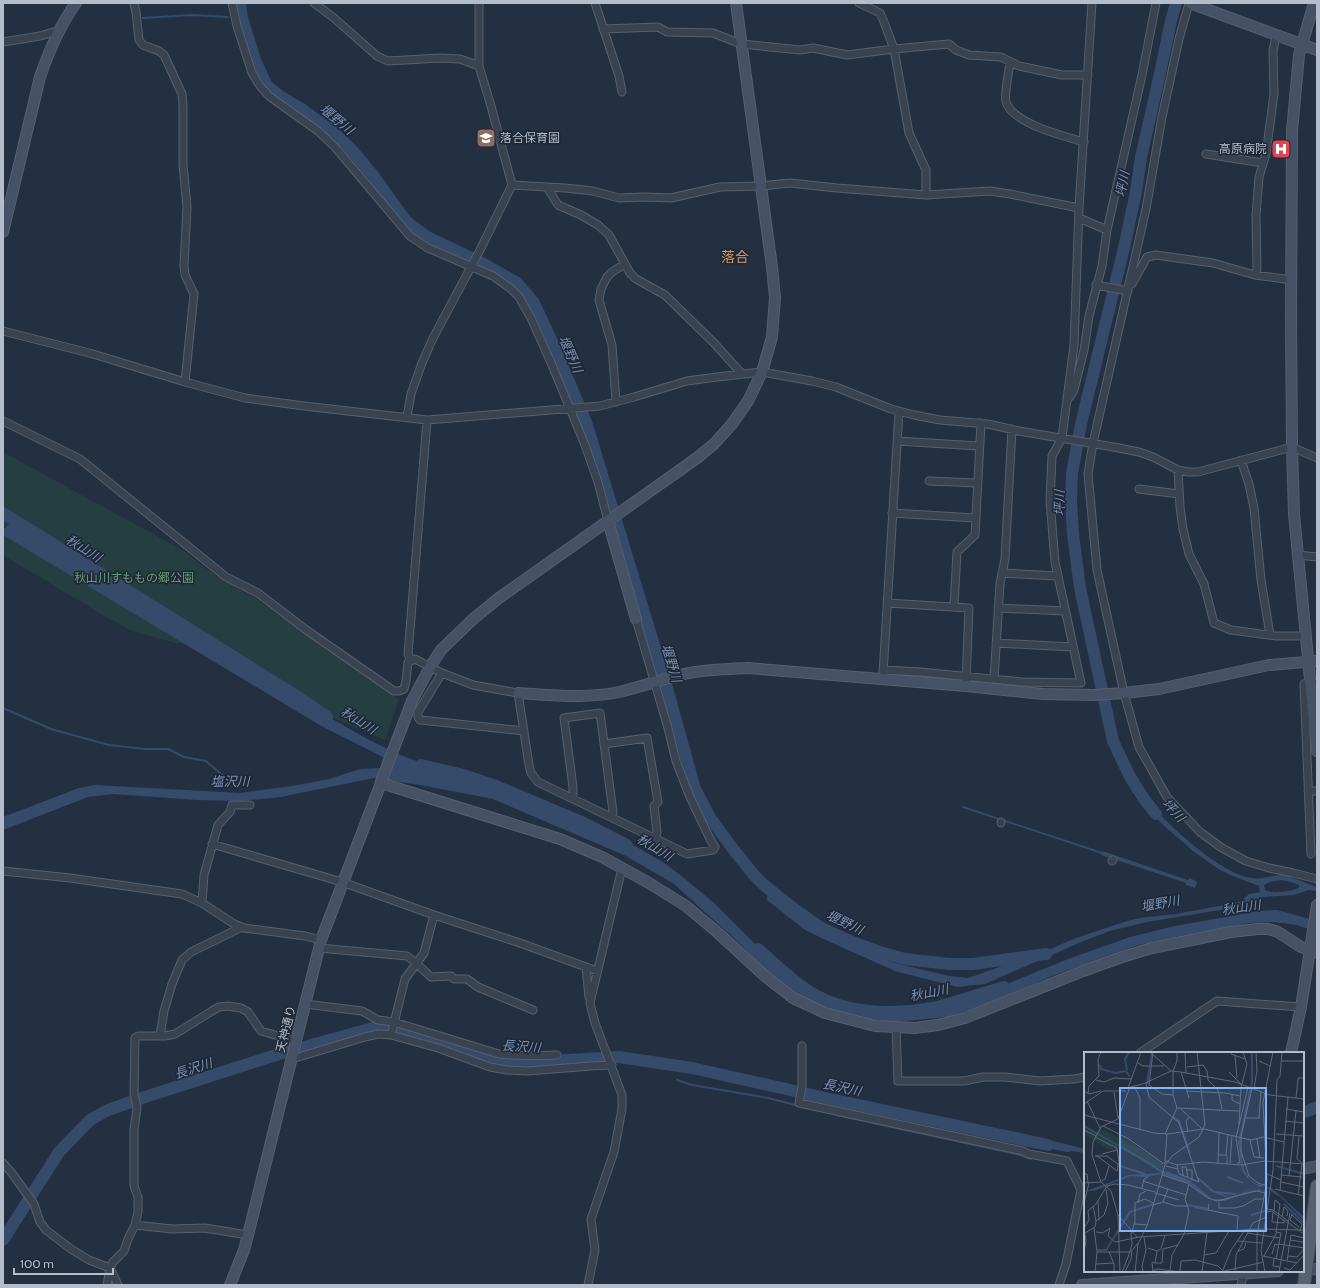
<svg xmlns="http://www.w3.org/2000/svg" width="1320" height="1288" font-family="Cabin,'Noto Sans JP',sans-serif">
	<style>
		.green { fill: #253e42 }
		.water { fill: #364a69; fill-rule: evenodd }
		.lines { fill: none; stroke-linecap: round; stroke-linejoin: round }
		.stream { stroke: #364a69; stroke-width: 2 }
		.river { stroke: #364a69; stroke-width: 12 }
		.street-casing { stroke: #56606e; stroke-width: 9 }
		.secondary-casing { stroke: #56606e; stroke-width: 12 }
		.primary-casing { stroke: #414b5a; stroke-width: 14 }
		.street { stroke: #384251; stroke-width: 7 }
		.secondary { stroke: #455164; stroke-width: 10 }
		.primary { stroke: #566171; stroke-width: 12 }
		.labels { text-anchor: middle; stroke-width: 3; stroke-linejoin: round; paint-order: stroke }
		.poi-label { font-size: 12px; fill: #b4bdcb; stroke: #1d2736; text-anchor: start }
		.park-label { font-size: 12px; fill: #6a9e76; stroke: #1d2736 }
		.street-label { font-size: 12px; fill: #b4bdcb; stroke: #1d2736 }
		.water-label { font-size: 13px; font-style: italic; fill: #7a92b4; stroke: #1d2736 }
		.quarter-label { font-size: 14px; fill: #dc965e; stroke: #1d2736 }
		.inset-river { fill: none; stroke: #364a69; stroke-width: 2 }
		.inset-road { fill: none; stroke: #5d6878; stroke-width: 1 }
		.view { fill: #86b3fe; fill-opacity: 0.15; stroke: #86b3fe; stroke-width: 2 }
		.inset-edge { fill: none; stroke: #b4bdcb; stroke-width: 2 }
	</style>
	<rect width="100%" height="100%" fill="#233041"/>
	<!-- green -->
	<path class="green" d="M3,452l181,99 16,13 25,18 31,16 67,49 76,52 -14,41 -54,-23 -38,-27 -68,-42 -50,-5 -43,-12 -24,-13 -105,-63z"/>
	<!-- water -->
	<path class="water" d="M10,523l261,161 100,57 32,15 95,35 137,55 28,16 21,16 29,24 83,83 33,19 30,7 37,4 55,-8 117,-48 62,-22 45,-11 83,-15 19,-1 8,2 32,9v11l-20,-7 -23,-3 -24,1 -75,14 -36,8 -31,10 -61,23 -56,25 -44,14 -51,5 -39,-4 -29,-7 -33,-18 -22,-16 -35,-35 -64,-58 -48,-28 -133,-57 -67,-13 -52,-8 -93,19 -41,4 -43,-1 -84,-6 -25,3 -85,33v-13l76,-29 16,-3 145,8 52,-7 37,-7 31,-10 21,-1 2,-11 -60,-30 -320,-192v-5z
		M1148,802c22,24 71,71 103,76 11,2 21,-3 31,-3 8,1 26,9 35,12v4l-8,-1 -15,5 -30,2 -26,10 -91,15 -37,9 -24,9 -101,44 -28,3 -62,-16 -67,-30 -23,-11 -38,-30 1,-9 34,27 25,15 41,19 27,11 54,13 19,2 80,-28 28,-12 51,-17 13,-3 35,-4 61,-11 5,-2 8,-7 11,-2 -1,-6 -26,-10 -13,-6 -27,-19 -31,-27 -18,-21zM1281,880l10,2 8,3v2c-6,5 -28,7 -34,3l-1,-5 6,-3z
		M1102,851l86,29 2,-2 7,4 -2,6 -9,-3v-2l-85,-28z
		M1049,1140l36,9v4l-13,-2 -5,1 -34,-7 1,-4 13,1z"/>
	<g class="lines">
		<!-- stream -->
		<path class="stream" d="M130,3l2,9
			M143,18l49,-3 36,2
			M3,708l48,21 58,16 36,4h23l16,8 22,4 21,18
			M963,807l139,46
			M677,1080l15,5 76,13 35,9
			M836,1115l157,34 23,5 15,5"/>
		<!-- river -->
		<path class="river" d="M240,3l2,15 13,42 12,26 14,11 22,13 29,21 18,17 22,26 34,47 21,16 55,26 35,20 17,20 20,43 32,76 81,266 28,101 16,30 22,30 20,25 11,11 29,23 28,20 31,14 28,10 25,7 44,5h24l73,-10
			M3,513l292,182 32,22
			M421,765l39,9 36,12 88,37 43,22
			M1156,814l-12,-15 -15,-24 -16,-34 -33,-153 -7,-54 -2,-32 1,-29 9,-49 42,-172 13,-60 5,-35 16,-70 14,-66 5,-18
			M758,949c17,15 33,31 52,43 38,23 86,23 128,15l66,-20
			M1303,1113l14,-6
			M3,1240l56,-88 31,-32 18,-10 37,-13 134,-43 101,-28 21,3 105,33h29l84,-5 73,11 138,31 218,46"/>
		<!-- street casing -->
		<g class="street-casing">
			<path id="street" d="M134,3l2,9 3,28 4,5 16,6 5,4 18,39 1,11v60l4,42 -3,59 1,9 9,19 -9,88
				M232,3l5,23 15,47 8,13 9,10 49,35 17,16 75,89 18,12 65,28 17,12 9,9 12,21 21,47 33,80 13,37 10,39
				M314,3l20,15 43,38 11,5 52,-3 20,1 19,7
				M595,3l24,73 3,16
				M859,3l21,10 4,9 10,27 15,84 17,37v25
				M1189,3l-10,36 -17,78 -16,92 -53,234 -5,31 9,96 27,123 15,54 28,50 33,35 22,16 24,13 23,7 24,5 24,6
				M603,29l55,-2 9,5 46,1 28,11 59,6 13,-2 34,7 47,-6 55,-5 7,6 13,5 32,2 18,9 43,9h26
				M3,42l37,-6 20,-6
				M1010,62c-1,9 -6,32 -4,40 7,22 58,34 78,40
				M1206,154l57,9
				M512,185l53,3 28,3 26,7 25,-1 27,1 49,-11 41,-1 29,-3 47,5 89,7 64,-4 20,3 69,14
				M547,187l11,18 23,10 17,10 11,10 21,38 6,6 29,16 49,48 28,31
				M1079,218l28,12
				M1255,275l2,-6 -1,-53 3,-39 7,-23 8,-60 -1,-43 3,-15
				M1132,284l15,-27 9,-2 57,8 42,12 37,5
				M1096,285l32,6
				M3,331l90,23 92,28 60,16 59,8 123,14 173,-14 34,-9 53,-16 30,-4 45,-5 50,9 24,6 55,22 23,6 26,5 48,4 31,7 100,17 20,4 14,5 25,13 10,2h10l94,-25 25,11
				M1067,401l7,-11 10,-40 5,-34 13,-50 5,-36 35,-155 14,-72
				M616,402l-4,-57 -13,-45 2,-11 6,-12 5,-5 13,-8
				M407,417l4,-23 11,-31 11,-25 46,-86 33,-67 -21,-79 -12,-40v-63
				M3,421l77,38 146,118 32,16 47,36 89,62h5l5,-2 2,-8 2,-19 7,-3 27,14 31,12 45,8 11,72 2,8 7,9 149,72 26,-4 2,-3 -4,-6 -21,-44 -14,-36 -8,-33 -32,-109
				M897,441l82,5
				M1241,460l8,24 5,24 7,72 9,55
				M1178,470l2,37 3,22 6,25 15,30 10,39 17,7 45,6h30
				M929,481l48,2
				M1139,489l40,5
				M892,513l83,5
				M1298,555l19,2
				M1002,573l55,3
				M887,603l82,5 -3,73
				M954,606l3,-54 18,-17 6,-112
				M998,608l67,3
				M996,643l77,4
				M411,660l-3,-6 1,-12 18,-222
				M883,670l37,2 102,10 59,1 -26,-121 -5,-61 2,-45 10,-18 12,-93 5,-137 13,-205
				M442,673l-24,39v5l2,3 104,11
				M883,674l16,-263
				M994,679l6,-95 5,-25 7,-130
				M604,744l43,-6 11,64 -4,4 3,26 -2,6
				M1308,791h9
				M573,799v-12l-9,-69 36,-5 13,99 -2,5
				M1001,822v1
				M212,844l130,38 92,33 86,28 77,28
				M1311,854l-7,-170 6,-3 7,3
				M1112,861l1,-1
				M3,871l67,7 112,16 20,9 32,21 10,4 61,8 16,4
				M202,903l2,-28 14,-50 12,-13 2,-7h18
				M319,948l88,8 9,7 15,14 20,-1 3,3h13l11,8 55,23
				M586,967l3,30
				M305,1004l57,7 16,9 16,2 105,32c19,2 38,2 58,1
				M896,1027l2,54h66l19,-4h22l35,4 34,-2 11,-2
				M391,1035l14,-56 19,-26 10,-38
				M160,1036l4,-25 8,-27 10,-24 9,-8 51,-25
				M802,1046v41l-3,16 224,48 6,3 38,7 14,29 -15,74 -7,21
				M1140,1053l77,-52 84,6
				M292,1059l73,-22 13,-3 13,1 47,13 52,19 17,3 21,1 63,-5 21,-1
				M3,1163l8,9 23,32 6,18 6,8 25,19 18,11 21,8 8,17
				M135,1225l37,4 33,-1 43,7
				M107,1285l3,-17 3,-6 11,-11 4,-12 7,-14 3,-13v-15l-3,-8 -1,-4v-56l3,-21 -3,-15 1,-55 3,-2h27l10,-2 37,-23 7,-4 9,-1 13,2 7,4 13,19 35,10
				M588,1285l7,-35 -4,-31 23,-67 8,-43v-14l-27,-72 -5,-20 32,-135
				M1241,1285l3,-14"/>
		</g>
		<!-- secondary casing -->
		<g class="secondary-casing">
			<path id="secondary" d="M1190,3l127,47
				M1314,3l-15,52 -7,76 -1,188 1,128 2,67 23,237
				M3,232l37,-155c9,-26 20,-52 36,-74
				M608,521l28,98
				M518,693c33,2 70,6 101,-1 22,-5 43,-13 65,-18 21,-5 43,-5 64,-6l218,18 77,8 51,1 30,-2 35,-4 110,-24 48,-4
				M381,782l31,-81 18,-34 11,-17 32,-31 26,-21 198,-140 17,-14 18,-20 16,-23 14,-29 10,-35 3,-39 -3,-31 -36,-264
				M1291,1053l10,-46 16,-102
				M1303,1169l14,-3
				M1303,1270l14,-1
				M230,1285l14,-35 4,-15 73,-295 60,-157 179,56 42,18 47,26 37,23 31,26 49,45 27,21 32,15 50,13 40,2 23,-3 27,-7 118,-47 39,-14 30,-9 79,-16 27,-3h10l10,3 23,15 16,6
				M1082,1285l196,-14"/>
		</g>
		<!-- primary casing -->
		<g class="primary-casing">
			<path id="primary" d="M1304,1285l13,-99"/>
		</g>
		<!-- street -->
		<use href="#street" class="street"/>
		<!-- secondary -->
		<use href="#secondary" class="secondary"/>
		<!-- primary -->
		<use href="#primary" class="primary"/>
	</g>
	<!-- icons -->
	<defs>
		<g id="school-square" transform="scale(1)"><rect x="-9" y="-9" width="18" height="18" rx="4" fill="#8d6e63" stroke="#1d2736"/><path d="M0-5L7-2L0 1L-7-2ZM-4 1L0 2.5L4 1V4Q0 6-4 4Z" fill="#fff"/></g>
		<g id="hospital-square" transform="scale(1)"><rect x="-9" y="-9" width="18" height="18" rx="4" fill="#e0444e" stroke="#1d2736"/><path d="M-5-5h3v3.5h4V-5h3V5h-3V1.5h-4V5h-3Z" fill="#fff"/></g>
	</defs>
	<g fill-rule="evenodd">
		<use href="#school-square" x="486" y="138"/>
		<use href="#hospital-square" x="1281" y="149"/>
	</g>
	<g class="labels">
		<!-- poi labels -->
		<g class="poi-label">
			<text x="500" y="142">落合保育園</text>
			<text x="1267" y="153" text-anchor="end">高原病院</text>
		</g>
		<!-- park labels -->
		<g class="park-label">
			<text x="134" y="582">秋山川すももの郷公園</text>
		</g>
		<!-- street labels -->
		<g class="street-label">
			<text transform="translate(286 1029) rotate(-76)" y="4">天神通り</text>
		</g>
		<!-- water labels -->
		<g class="water-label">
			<text transform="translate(337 119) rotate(39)" y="5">堰野川</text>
			<text transform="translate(1122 184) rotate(-79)" y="5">坪川</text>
			<text transform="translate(571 354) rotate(66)" y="5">堰野川</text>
			<text transform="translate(1059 503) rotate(-90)" y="5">坪川</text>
			<text transform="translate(84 548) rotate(32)" y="5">秋山川</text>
			<text transform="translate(672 663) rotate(73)" y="5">堰野川</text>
			<text transform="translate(359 720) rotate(32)" y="5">秋山川</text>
			<text x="230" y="786">塩沢川</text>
			<text transform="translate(1174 810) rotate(47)" y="5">坪川</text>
			<text transform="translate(655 847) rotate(31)" y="5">秋山川</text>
			<text transform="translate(1160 903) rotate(-10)" y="5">堰野川</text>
			<text transform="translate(1241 907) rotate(-8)" y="5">秋山川</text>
			<text transform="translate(845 922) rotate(25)" y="5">堰野川</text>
			<text transform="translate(929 992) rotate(-11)" y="5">秋山川</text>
			<text transform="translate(521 1046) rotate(4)" y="5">長沢川</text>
			<text transform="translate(193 1068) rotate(-18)" y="5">長沢川</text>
			<text transform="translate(842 1087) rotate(12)" y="5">長沢川</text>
		</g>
		<!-- quarter labels -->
		<g class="quarter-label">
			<text x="735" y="262">落合</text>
		</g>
	</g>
	<!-- overview -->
	<g transform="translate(1084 1052)">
		<rect width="220" height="220" fill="#233041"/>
		<path d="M0,74l14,7 2,-4 4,1 36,19 24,16 -1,5 -46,-23 -1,3 -9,-1 -23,-15z" fill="#253e42"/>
		<path d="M37,94l40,24 32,13 19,16h13l20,-7 14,-3 17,6 -11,-9 -22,5 -17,6 -14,-5 -7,-4 22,8 18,-6 14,-3 -7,-5 -5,-5 9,7 6,1 10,3 32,29v4l-23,-24 -17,-7 -18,3 -21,8h-10l-7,-3 -19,-15 -28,-9 -15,3 -16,-1 -33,14 -13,2 45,-17 33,-2z" fill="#364a69"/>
		<path class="inset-river" d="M16,13l1,4 14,4 11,-2 4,6M43,18l-2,-11 4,-7M63,32l5,-32M89,65l6,4 11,32M0,74l72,41M36,114l25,8M192,114l28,8M82,120l25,10M143,125l16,6M114,126l16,14 22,2M164,126l-5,-8 -4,-27 13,-61v-30M200,152l20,19M103,153l22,4M111,155l13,3M167,163l17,-5M199,167l21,15M13,198h9l24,-38 24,-8"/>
		<path class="inset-road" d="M66,0l21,19M69,0l-4,33 13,9 11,1M101,0l1,21M147,2l14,5M151,4l2,22M175,9l11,5M198,9h22M54,11l5,3h21M103,15l16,-2 4,6 1,9 10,10 4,19M97,20l8,26M145,20l12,12M12,28l8,2 10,-4 18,1M62,31l3,14 30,26 20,59M50,34l6,12v32M44,36l13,-36M168,36l-11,49v14l8,25 9,7 9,3M170,37l3,-19 -1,-18M0,39l5,3 12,-3M103,39l38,2 15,3M30,40l4,26M4,41l1,-7 10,-10 -1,-17 3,-7M148,43v5l8,4M212,46l2,-20h6M3,49l13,27M0,52l19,-13h23M93,56l62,3M97,57l21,20M202,57l18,3M0,63l70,18 13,1 37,-5 47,11 12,-3 21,5M162,66h14M175,66l2,-26M201,69l19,2M155,72l2,-36 6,-24 -4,-12M19,74l26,13 35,25 2,-3 11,4 2,9 20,8M0,78l12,6M104,80l-2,-11 3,-4M81,82l12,-26 -4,-13v-24l4,-10v-9M192,82l28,2M215,84l-2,23 5,4M11,85l22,11 2,14 -2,9 -21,-16M173,87l3,19M166,88l4,17 10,1M18,102l15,-4M134,103h9v9M142,103l2,-20M11,104h12l12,9M81,109l2,-27M134,111l1,-30M146,111l2,-28M153,111h3l-4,-25 12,-51M93,113l26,-3 38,3 24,-4 39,3M82,114l12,3M103,118h5v11M0,122h3l1,9M183,122l14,6M78,123l25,8 21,15 9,3 39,-10 10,2M197,123l21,2M99,124l-1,-9h4l2,11M205,124l7,-65M18,129l3,-2 4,-13M59,129l43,14M17,130l-9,-27 1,-13 8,-15 17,-8 12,-32 13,-3 28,-13 10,1 54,10 35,13 34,4M197,130l23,5M0,131l17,-1 10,9 7,24 2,57M58,136l2,-9 4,-2M191,137l29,7M196,139l8,-94M71,141l24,7M214,143l4,-31M14,149l1,19M79,150l5,-13M135,150v6h16l8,-2 12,-7h9M0,151l5,-20M54,151l2,-9 6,-3M125,152l-1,6 30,6 -1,14M69,153l10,-3 13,4h12M9,154l3,15M183,157l6,1 15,11M190,159l1,-11 5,4 -4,28 5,1 -5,26M183,160l5,-1 12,10v2l-12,-1 1,-10M207,162l11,10 -2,7M208,162l-2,6 9,7M34,163l19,22M198,165l2,-10 4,4 -1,5M51,172l12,1M0,176l5,-8 -1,-9 8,-7 11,-18 8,-2 13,1 27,7M0,176l2,13 -2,11M10,176l3,24 -2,20M12,180l7,1 7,-5 -2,8 7,6 24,-5 119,-8 46,1M1,181l10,-6 1,-6 8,-6 4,-12 -2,-14M163,181l33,5M206,188l13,2M153,189l25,2M195,192l25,4M64,196l9,3 -2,12 -3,-1 1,9M79,197l15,-4M73,199l4,-2 4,-14M154,199l6,-2 2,-6M13,200h34l7,-9M25,200l5,12v8M46,200l2,-8 -1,-10 4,-12v-19l10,-4 8,4M188,202l3,-10 4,1M120,203l12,-2 13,-22M179,204l34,7M180,204l13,-24M204,204l9,1 7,-8M190,207l-1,7 7,1M203,209l4,-26 13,3M71,211h7l1,-14M12,212l18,-1M200,216l6,2 14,-15M139,218l8,-20 14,-20M68,219l5,-2 24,3M86,219l2,-16 12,-21 5,-23 -4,-12 4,-15M38,220l8,-20M41,220l6,-13 1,-7M51,220l3,-28 9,-18 18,-61 7,-9 27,-19 6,-12 -8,-73M59,220l-1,-6 4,-16 -2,-13M96,220l1,-11 14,-1 23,6 5,5M118,220l5,-40M136,220l44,-10M151,220l1,-17 17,-32 13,-6M173,220v-37l10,-54 -4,-79 10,-50M181,220l-4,-21 12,-81 4,-90 3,-4 2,-24M195,220l11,-59"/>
		<path class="view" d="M36,36h146v143h-146z"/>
		<rect width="220" height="220" class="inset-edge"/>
	</g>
	<!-- border -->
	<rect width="1320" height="1288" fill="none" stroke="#b4bdcb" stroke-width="8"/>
	<!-- scale -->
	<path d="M14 1268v6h99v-6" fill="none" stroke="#b4bdcb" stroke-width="2"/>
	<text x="20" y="1268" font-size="12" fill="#b4bdcb" stroke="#1d2736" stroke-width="3" paint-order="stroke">100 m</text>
</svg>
